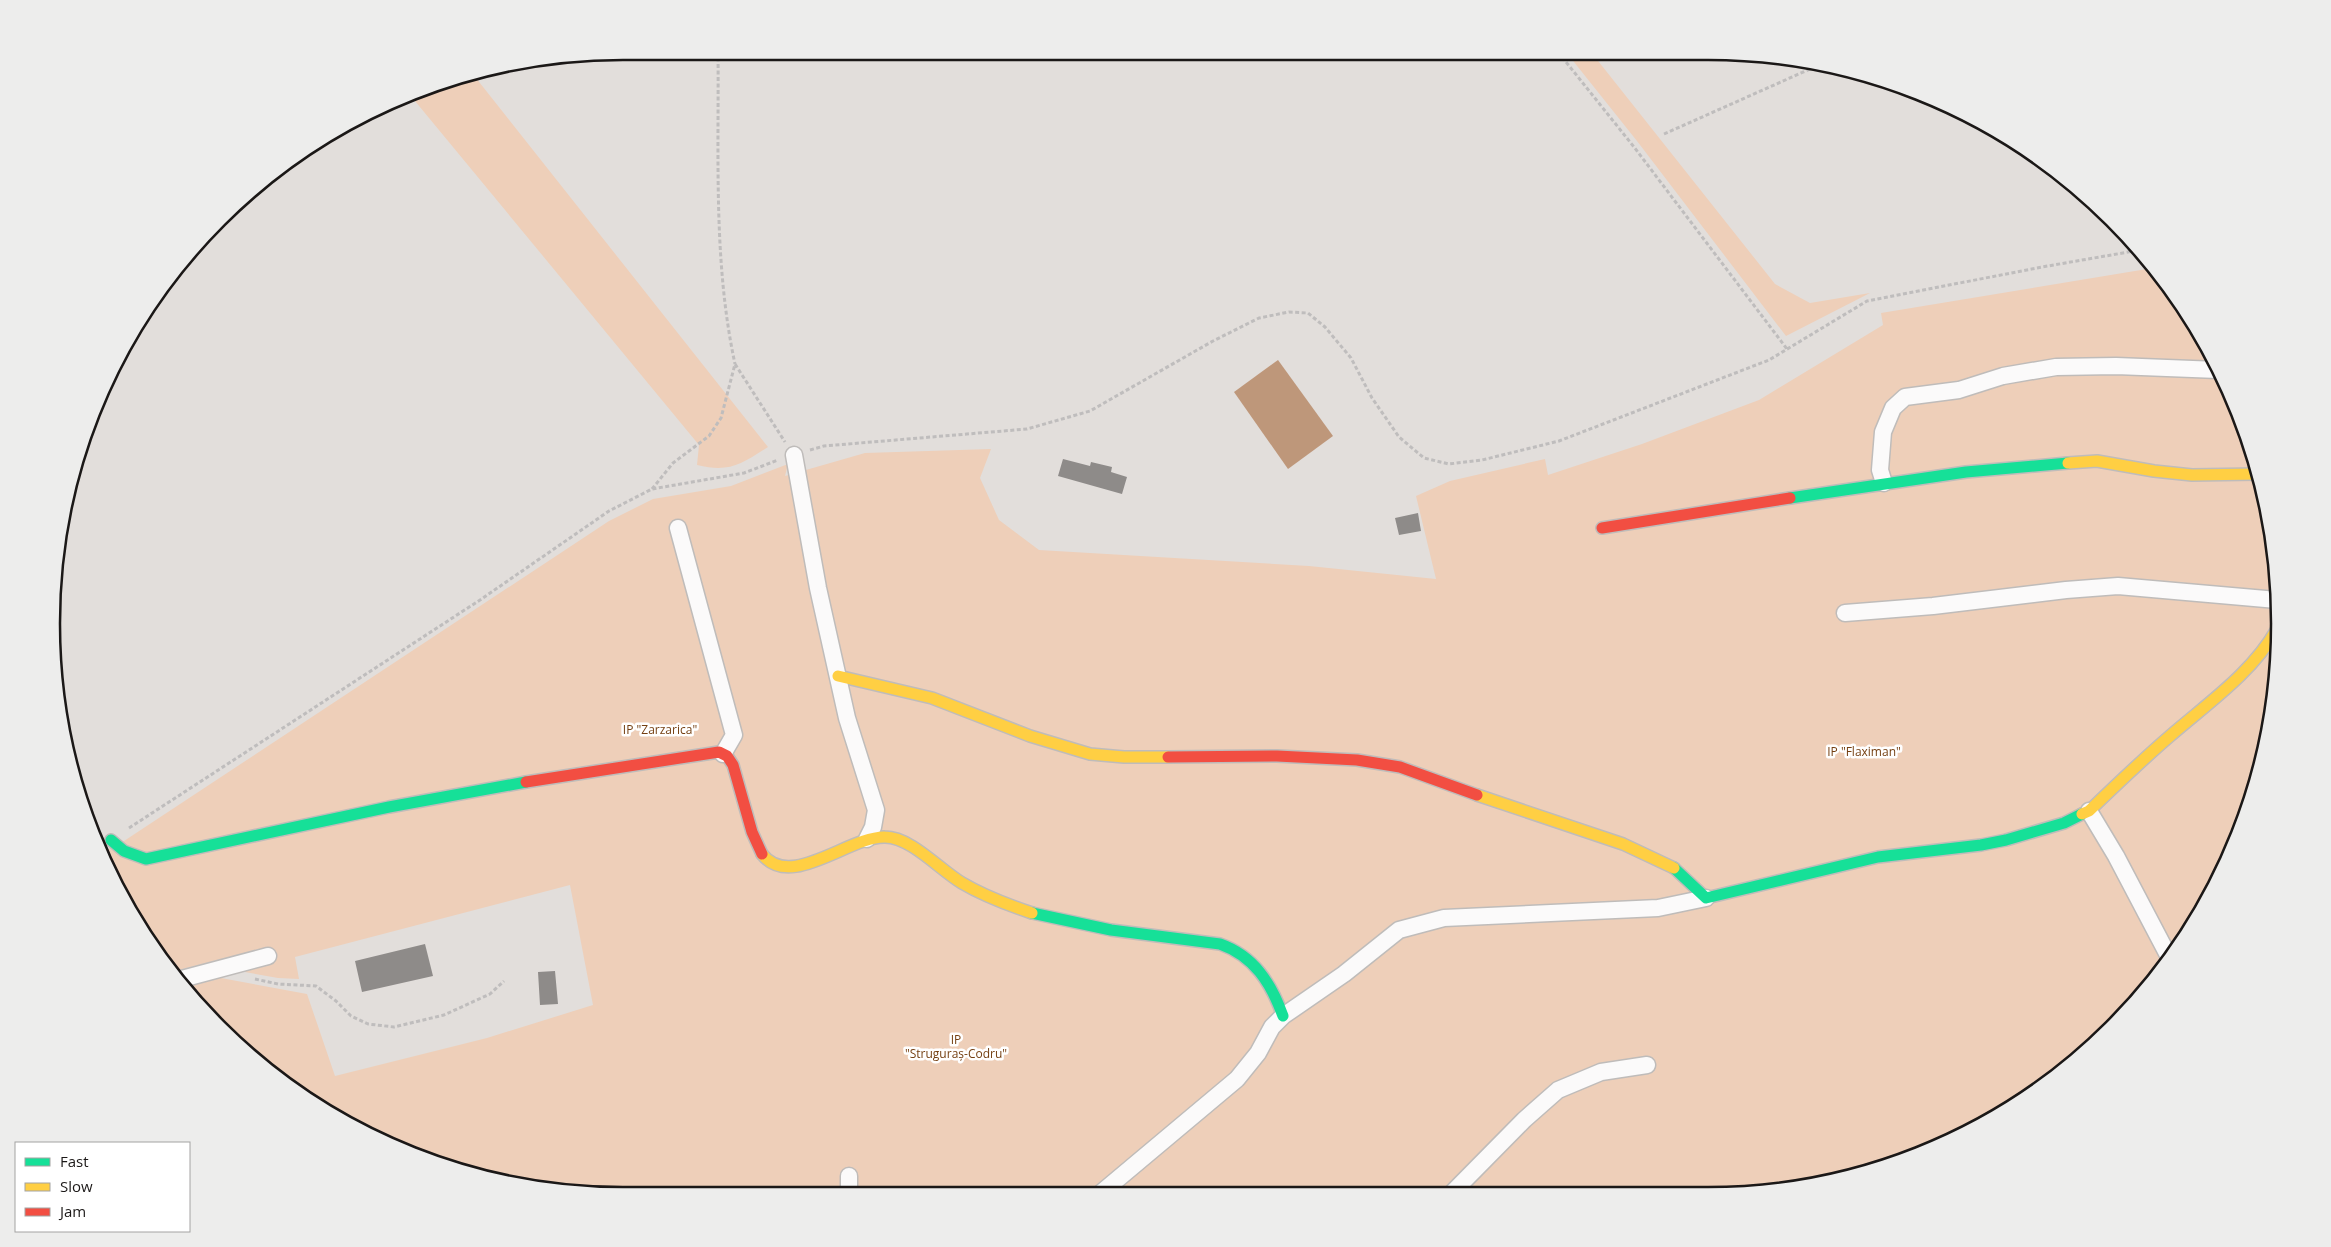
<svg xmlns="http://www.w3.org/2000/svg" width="2331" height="1247" font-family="'Open Sans',sans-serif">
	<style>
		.green { fill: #eecfb9 }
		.water { fill: #be977a }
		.building { fill: #8e8b89 }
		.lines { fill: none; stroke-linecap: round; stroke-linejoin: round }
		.street-casing { stroke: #bfbcba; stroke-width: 19 }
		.fast-casing { stroke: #bfbcba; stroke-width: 14 }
		.slow-casing { stroke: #bfbcba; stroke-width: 14 }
		.jam-casing { stroke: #bfbcba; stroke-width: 14 }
		.path { stroke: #bfbdbd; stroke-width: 3; stroke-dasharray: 4 2.5; stroke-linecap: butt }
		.street { stroke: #fbfafa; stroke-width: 16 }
		.fast { stroke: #16e098; stroke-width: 11 }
		.slow { stroke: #ffcf43; stroke-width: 11 }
		.jam { stroke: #f24e42; stroke-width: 11 }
		.labels { text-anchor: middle; stroke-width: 5; stroke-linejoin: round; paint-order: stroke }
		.park-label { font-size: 12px; fill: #743f11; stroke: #fff }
		.rim { fill: none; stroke: #1b1817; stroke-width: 2.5 }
	</style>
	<rect width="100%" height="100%" fill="#e2dedb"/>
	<path class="green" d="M1566 52H1591L1775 284 1810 303 1870 293 1786 336 1637 141Z
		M472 73 768 447C741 464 730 473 697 465L699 445 410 95 439 82Z
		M2153 268 2203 338 2249 440 2275 549 2279 661 2260 772 2221 877 2138 1001 2056 1078 1926 1152 1782 1191 586 1195 475 1176 370 1137 275 1077 193 1001 183 988 221 978 307 994 335 1076 487 1038 593 1005 570 885 295 957 299 979 278 978 234 970 272 961 268 947 171 972 148 941 100 853 124 841 609 521 653 499 731 486 788 464 785 476 865 453 991 449 980 478 999 520 1039 550 1309 566 1436 579 1416 496 1450 481 1545 459 1548 475 1642 444 1759 400 1883 325 1881 313Z"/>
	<path class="water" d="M1278 360 1333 436 1288 469 1234 392Z"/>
	<path class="building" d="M1063 459 1090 466 1091 462 1112 467 1111 472 1127 477 1122 494 1058 476Z
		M1418 513 1421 531 1399 535 1395 518Z
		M425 944 433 976 362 992 355 961Z
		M555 971 558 1004 540 1005 538 972Z"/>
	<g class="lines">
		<g class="street-casing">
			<path id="street" d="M794 455 818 588 847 718 876 810 873 827 867 839
				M1884 483 1880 470 1883 432 1893 408 1905 397 1959 390 2003 376 2056 367 2116 366 2218 370
				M678 528 734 735 723 754
				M1845 613 1933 606 2066 590 2118 586 2277 600
				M2089 811 2116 856 2168 955
				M178 980 268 956
				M1453 1192 1524 1120 1558 1090 1601 1072 1647 1065
				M1101 1193 1237 1079 1258 1053 1272 1027 1283 1016 1344 974 1399 930 1444 918 1658 908 1706 898
				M849 1194V1176"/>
		</g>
		<g class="fast-casing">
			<path id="fast" d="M1790 498 1966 472 2068 463
				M111 840 124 851 146 859 389 807 526 782
				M1674 868 1706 898 1878 857 1981 845 2006 840 2064 823 2082 814
				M1032 913 1111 930 1220 944C1254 956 1271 983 1283 1016"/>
		</g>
		<g class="slow-casing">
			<path id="slow" d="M2068 463 2097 461 2154 471 2192 475 2257 474
				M838 676 932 698 1030 736 1090 754 1124 757H1168
				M1477 795 1623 844 1674 868
				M2082 814 2089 811C2116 785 2142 760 2170 736 2208 703 2252 673 2277 629
				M762 854C790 891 849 836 885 837 911 837 940 870 962 883 984 896 1008 905 1032 913"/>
		</g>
		<g class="jam-casing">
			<path id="jam" d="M1602 528 1790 498
				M1168 757 1277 756 1357 760 1400 767 1477 795
				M526 782 719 752 727 756 733 765 752 832 762 854"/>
		</g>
		<path class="path" d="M718 51C719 155 713 262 735 364
			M1558 52 1634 147 1787 349
			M1664 134 1819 65
			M810 450 824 446 1027 429 1090 411 1213 341 1259 318 1289 312 1308 313 1325 327 1351 358 1372 398 1399 437 1424 458 1449 464 1482 460 1559 441 1769 360 1867 301 2042 267 2140 250
			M652 489 673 463 709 436 721 418 735 364 785 442
			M129 828 480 600 609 511 652 489 744 473 778 460
			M255 979 278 984 316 986 336 1001 351 1016 368 1024 394 1027 444 1015 490 994 504 981"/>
		<use href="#street" class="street"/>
		<use href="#fast" class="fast"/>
		<use href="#slow" class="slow"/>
		<use href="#jam" class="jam"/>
	</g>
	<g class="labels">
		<g class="park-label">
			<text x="660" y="734">IP "Zarzarica"</text>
			<text x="1864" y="756">IP "Flaximan"</text>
			<text x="956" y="1044">IP<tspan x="956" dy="14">"Struguraș-Codru"</tspan></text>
		</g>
	</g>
	<path d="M0 0H2331V1247H0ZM623 60H1708A563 563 0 0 1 2271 623V624A563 563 0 0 1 1708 1187H623A563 563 0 0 1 60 624V623A563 563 0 0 1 623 60Z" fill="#ededec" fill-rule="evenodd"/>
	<path class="rim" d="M623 60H1708A563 563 0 0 1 2271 623V624A563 563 0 0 1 1708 1187H623A563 563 0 0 1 60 624V623A563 563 0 0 1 623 60Z"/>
	<rect x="15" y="1142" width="175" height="90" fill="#ffffff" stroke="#a4a3a2"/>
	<rect x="25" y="1158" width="25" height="8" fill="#16e098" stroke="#a4a3a2"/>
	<text x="60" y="1167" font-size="15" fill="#1b1817">Fast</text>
	<rect x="25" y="1183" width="25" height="8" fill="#ffcf43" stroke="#a4a3a2"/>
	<text x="60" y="1192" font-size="15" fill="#1b1817">Slow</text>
	<rect x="25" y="1208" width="25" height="8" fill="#f24e42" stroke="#a4a3a2"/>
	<text x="60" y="1217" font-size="15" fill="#1b1817">Jam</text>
</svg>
